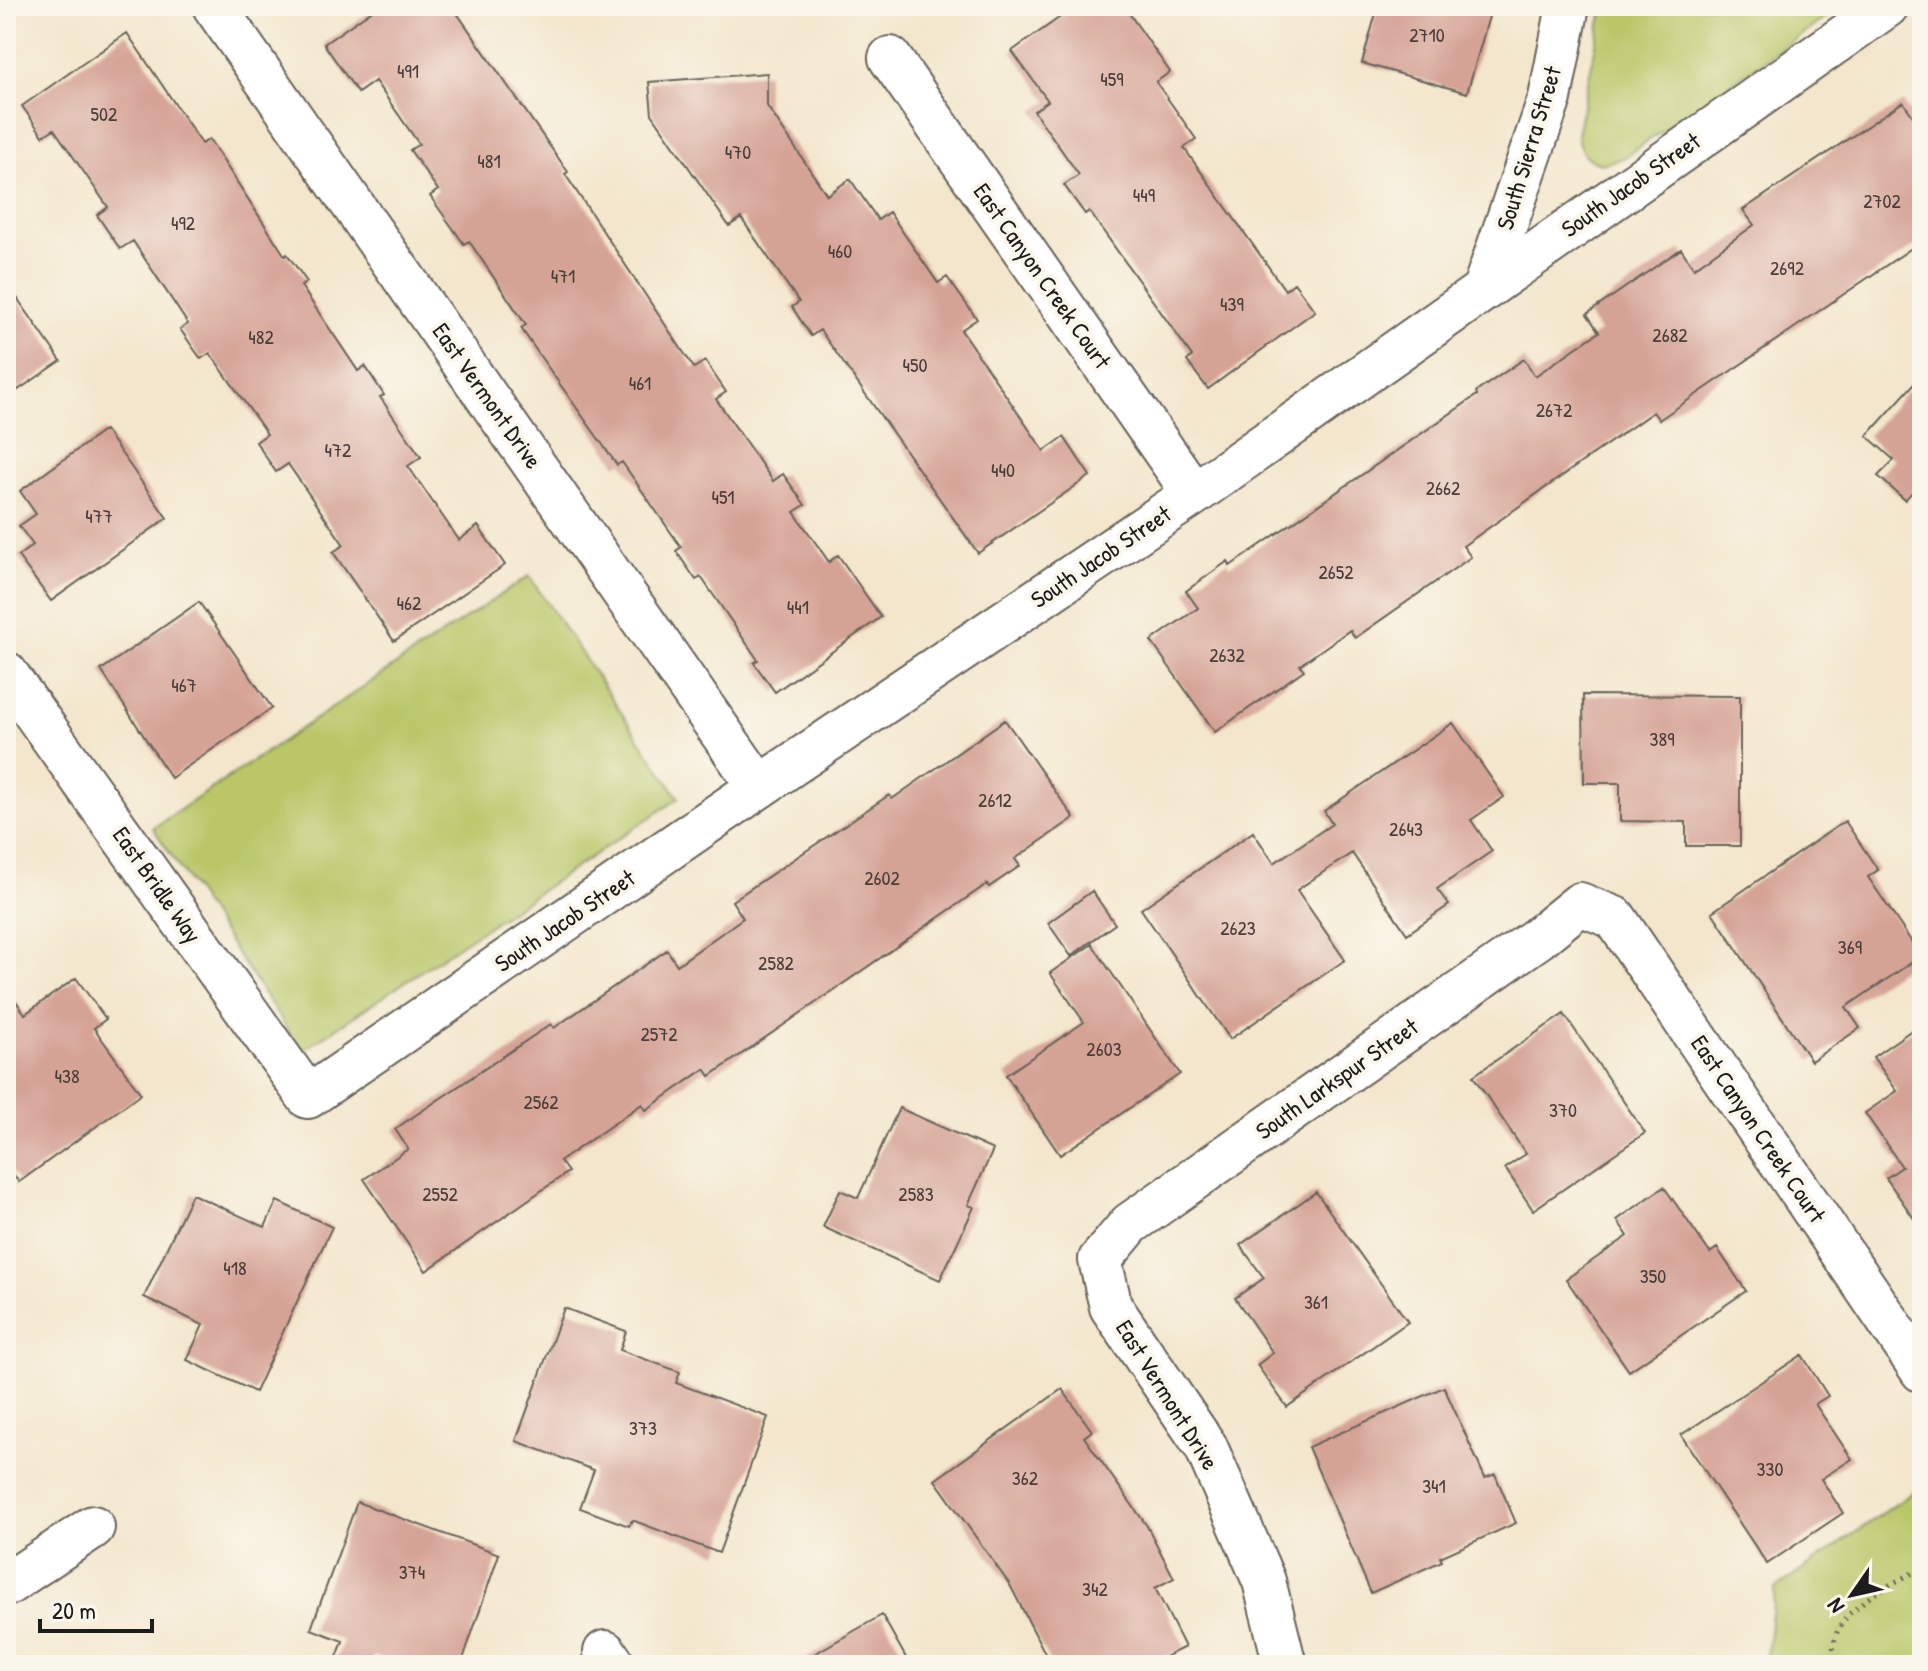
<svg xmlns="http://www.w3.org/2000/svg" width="1928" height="1671" font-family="'Patrick Hand',sans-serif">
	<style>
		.green { fill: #b9c769; stroke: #6a7242; stroke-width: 2 }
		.building { fill: #d5a396 }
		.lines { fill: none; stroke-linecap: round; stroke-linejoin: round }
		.minor-casing { stroke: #67635a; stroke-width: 46 }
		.path { stroke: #67635a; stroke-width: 5; stroke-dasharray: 2 6; stroke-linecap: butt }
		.minor { stroke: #fff; stroke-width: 42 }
		.labels { text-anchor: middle; stroke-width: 8; stroke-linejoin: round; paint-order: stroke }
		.number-label { font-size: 20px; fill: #4a3e3a }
		.street-label { font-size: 24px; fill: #1c1c1c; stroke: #fbf7ec }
	</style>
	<rect width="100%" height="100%" fill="#fbf7ec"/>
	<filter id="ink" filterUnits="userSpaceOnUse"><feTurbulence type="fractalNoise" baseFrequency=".0125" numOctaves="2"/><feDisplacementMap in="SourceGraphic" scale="16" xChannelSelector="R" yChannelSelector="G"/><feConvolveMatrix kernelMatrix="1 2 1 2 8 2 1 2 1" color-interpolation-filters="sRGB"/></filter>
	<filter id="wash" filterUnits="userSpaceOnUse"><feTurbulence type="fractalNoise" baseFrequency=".006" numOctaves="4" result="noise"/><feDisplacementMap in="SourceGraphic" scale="32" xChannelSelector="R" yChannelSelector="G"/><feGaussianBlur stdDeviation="1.8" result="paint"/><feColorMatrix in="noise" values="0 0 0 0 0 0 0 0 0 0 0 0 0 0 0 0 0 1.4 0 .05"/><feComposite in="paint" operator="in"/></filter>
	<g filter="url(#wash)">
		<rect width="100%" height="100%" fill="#f3e6cc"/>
		<path class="green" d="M1604 6H1843L1623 158 1601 164C1586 160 1579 151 1577 135Z
			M529 576 679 798 302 1051 153 828Z
			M1922 1486V1665H1766L1775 1589Z"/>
		<g id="blocks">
			<path class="building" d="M378 6H452L568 172 565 174 694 368 705 361 726 392 716 399 773 481 783 474 805 505 794 512 829 562 838 555 881 617 775 692 754 663 758 660 701 577 696 580 676 551 681 547 622 462 617 465 540 356 521 328 526 325 469 241 464 244 430 196 438 190 410 150 419 144 375 81 358 93 324 44Z
				M1076 6H1124L1170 72 1156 82 1196 139 1184 148 1285 290 1294 283 1315 311 1208 389 1187 361 1192 356 1089 211 1085 214 1064 185 1079 175 1034 111 1048 101 1012 51Z
				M1378 6H1492L1467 93 1362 63Z
				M127 33 202 144 209 139 285 256 287 254 307 282 301 286 358 371 365 366 384 395 380 397 421 457 408 466 459 540 478 526 505 565 394 641 333 552 344 545 288 464 276 472 256 442 267 434 210 353 201 359 180 329 188 324 133 241 120 249 97 215 108 207 54 129 43 136 22 106Z
				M767 73V106L827 195 850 179 878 220 889 212 938 283 947 277 977 319 961 330 1044 451 1064 437 1090 476 978 553 820 330 811 336 792 307 799 302 741 218 729 226 652 114 649 82Z
				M1903 102 1922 129V241L1659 420 1653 412 1463 546 1471 557 1355 638 1350 630 1300 665 1304 670 1215 732 1151 641 1198 608 1186 591 1228 561 1230 566 1477 395 1476 392 1524 359 1535 376 1599 332 1587 314 1681 249 1694 268 1754 225 1743 210Z
				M6 282 61 361 6 398Z
				M1922 375V485L1920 483 1905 500 1878 476 1894 460 1867 436Z
				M105 430 167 518 51 601 18 556 33 545 19 526 36 514 20 491Z
				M199 602 272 708 171 778 101 670Z
				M1583 695 1740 696V846H1686V822L1620 821V783H1584Z
				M1005 720 1074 818 1015 859 1020 866 989 887 987 884 710 1076 705 1069 646 1110 642 1104 560 1161 568 1172 426 1271 364 1179 408 1149 395 1129 551 1024 554 1028 667 950 677 965 743 918 732 901 889 795 892 799Z
				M1453 723 1504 797 1471 820 1492 851 1437 889 1449 905 1407 934 1352 853 1297 890 1345 960 1230 1039 1141 909 1253 832 1274 863 1332 824 1324 811Z
				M1845 821 1878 870 1868 877 1921 956 1846 1007 1860 1028 1811 1061 1712 912Z
				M1092 891 1115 924 1071 956 1048 923Z
				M1092 944 1180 1074 1060 1155 1006 1075 1084 1022 1050 973Z
				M76 978 106 1019 94 1028 141 1094 19 1182 6 1164V987L25 1014Z
				M1564 1014 1645 1133 1533 1210 1505 1168 1526 1154 1473 1076Z
				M1922 1023V1230L1886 1178 1902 1167 1865 1113 1897 1091 1873 1057Z
				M899 1108 993 1150 968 1205 974 1207 940 1280 823 1227 840 1190 858 1198Z
				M1664 1187 1710 1253 1717 1248 1746 1291 1629 1371 1566 1279 1628 1236 1617 1220Z
				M1316 1192 1408 1322 1287 1407 1257 1365 1273 1353 1235 1298 1264 1278 1240 1245Z
				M192 1194 265 1227 277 1201 332 1227 255 1392 187 1360 203 1325 144 1297Z
				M564 1308 626 1331 620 1350 680 1372 676 1383 768 1417 719 1553 632 1520 629 1526 580 1508 594 1470 516 1441Z
				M1802 1355 1828 1396 1815 1404 1852 1459 1821 1479 1843 1513 1767 1564 1681 1435Z
				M1444 1387 1485 1478 1495 1474 1516 1523 1440 1557 1442 1561 1371 1593 1308 1447Z
				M1062 1389 1092 1431 1084 1437 1147 1526 1174 1578 1155 1588 1185 1647 1149 1665H1051L1010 1585 935 1480Z
				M357 1502 499 1554 461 1665H399L374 1656 371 1665H334L343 1641 311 1629Z
				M882 1615 910 1665H795Z"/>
		</g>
	</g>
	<g filter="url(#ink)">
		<use href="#blocks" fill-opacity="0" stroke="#67635a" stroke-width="2"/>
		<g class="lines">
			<g class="minor-casing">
				<path id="minor" d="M214 6 759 787
					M890 58 1194 494
					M1484 288 1550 98 1568 6
					M6 673 308 1097 759 787 1194 494 1887 6
					M6 1585 93 1527
					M605 1652 614 1665
					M1285 1665 1264 1581 1206 1447 1111 1307 1100 1260 1130 1224 1538 938 1580 904 1615 918 1922 1371"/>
			</g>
			<path class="path" d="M1832 1665C1832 1654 1834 1637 1839 1628 1856 1599 1894 1583 1922 1568"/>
			<use href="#minor" class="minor"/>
		</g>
	</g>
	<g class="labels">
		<g class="number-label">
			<text x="1427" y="42">2710</text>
			<text x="408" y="78">491</text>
			<text x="1112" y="86">459</text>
			<text x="104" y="121">502</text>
			<text x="738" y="159">470</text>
			<text x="489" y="168">481</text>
			<text x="1144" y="202">449</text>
			<text x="1882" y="208">2702</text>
			<text x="183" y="230">492</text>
			<text x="840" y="258">460</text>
			<text x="1787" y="275">2692</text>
			<text x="563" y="283">471</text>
			<text x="1232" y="311">439</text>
			<text x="1670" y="342">2682</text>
			<text x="261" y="344">482</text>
			<text x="915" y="372">450</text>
			<text x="640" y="390">461</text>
			<text x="1554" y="417">2672</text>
			<text x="338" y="457">472</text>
			<text x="1003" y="477">440</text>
			<text x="1443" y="495">2662</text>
			<text x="723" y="504">451</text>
			<text x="99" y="523">477</text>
			<text x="1336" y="579">2652</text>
			<text x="409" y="610">462</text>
			<text x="798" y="614">441</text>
			<text x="1227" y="662">2632</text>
			<text x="184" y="692">467</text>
			<text x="1662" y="746">389</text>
			<text x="995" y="807">2612</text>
			<text x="1406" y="836">2643</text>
			<text x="882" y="885">2602</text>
			<text x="1238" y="935">2623</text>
			<text x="1850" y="954">369</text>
			<text x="776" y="970">2582</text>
			<text x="659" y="1041">2572</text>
			<text x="1104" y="1056">2603</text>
			<text x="67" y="1083">438</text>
			<text x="541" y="1109">2562</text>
			<text x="1563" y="1117">370</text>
			<text x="440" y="1201">2552</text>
			<text x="916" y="1201">2583</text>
			<text x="235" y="1275">418</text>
			<text x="1653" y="1283">350</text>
			<text x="1316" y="1309">361</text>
			<text x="643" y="1435">373</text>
			<text x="1770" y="1476">330</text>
			<text x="1025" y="1485">362</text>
			<text x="1434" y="1493">341</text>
			<text x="412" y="1579">374</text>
			<text x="1095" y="1596">342</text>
		</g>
		<g class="street-label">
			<text transform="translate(1529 148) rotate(-73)" y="8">South Sierra Street</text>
			<text transform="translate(1631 185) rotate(-35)" y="8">South Jacob Street</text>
			<text transform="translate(1042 276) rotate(55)" y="8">East Canyon Creek Court</text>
			<text transform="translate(487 396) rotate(55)" y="8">East Vermont Drive</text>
			<text transform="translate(1101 557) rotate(-34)" y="8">South Jacob Street</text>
			<text transform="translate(157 885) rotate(55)" y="8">East Bridle Way</text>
			<text transform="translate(565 921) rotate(-34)" y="8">South Jacob Street</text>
			<text transform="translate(1337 1079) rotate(-35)" y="8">South Larkspur Street</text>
			<text transform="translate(1758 1129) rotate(56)" y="8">East Canyon Creek Court</text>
			<text transform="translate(1167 1395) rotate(58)" y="8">East Vermont Drive</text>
		</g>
	</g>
	<rect width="1928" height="1671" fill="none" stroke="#fbf7ec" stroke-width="32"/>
	<g transform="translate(1852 1595) rotate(236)" stroke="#fbf7ec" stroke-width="6" paint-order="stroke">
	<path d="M0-6L14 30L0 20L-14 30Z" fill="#1c1c1c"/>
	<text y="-12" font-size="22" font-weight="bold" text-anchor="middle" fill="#1c1c1c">N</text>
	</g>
	<path d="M40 1619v12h112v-12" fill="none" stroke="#1c1c1c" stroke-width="4"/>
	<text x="52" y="1619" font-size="24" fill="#1c1c1c" stroke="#fbf7ec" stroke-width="6" paint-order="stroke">20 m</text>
</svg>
